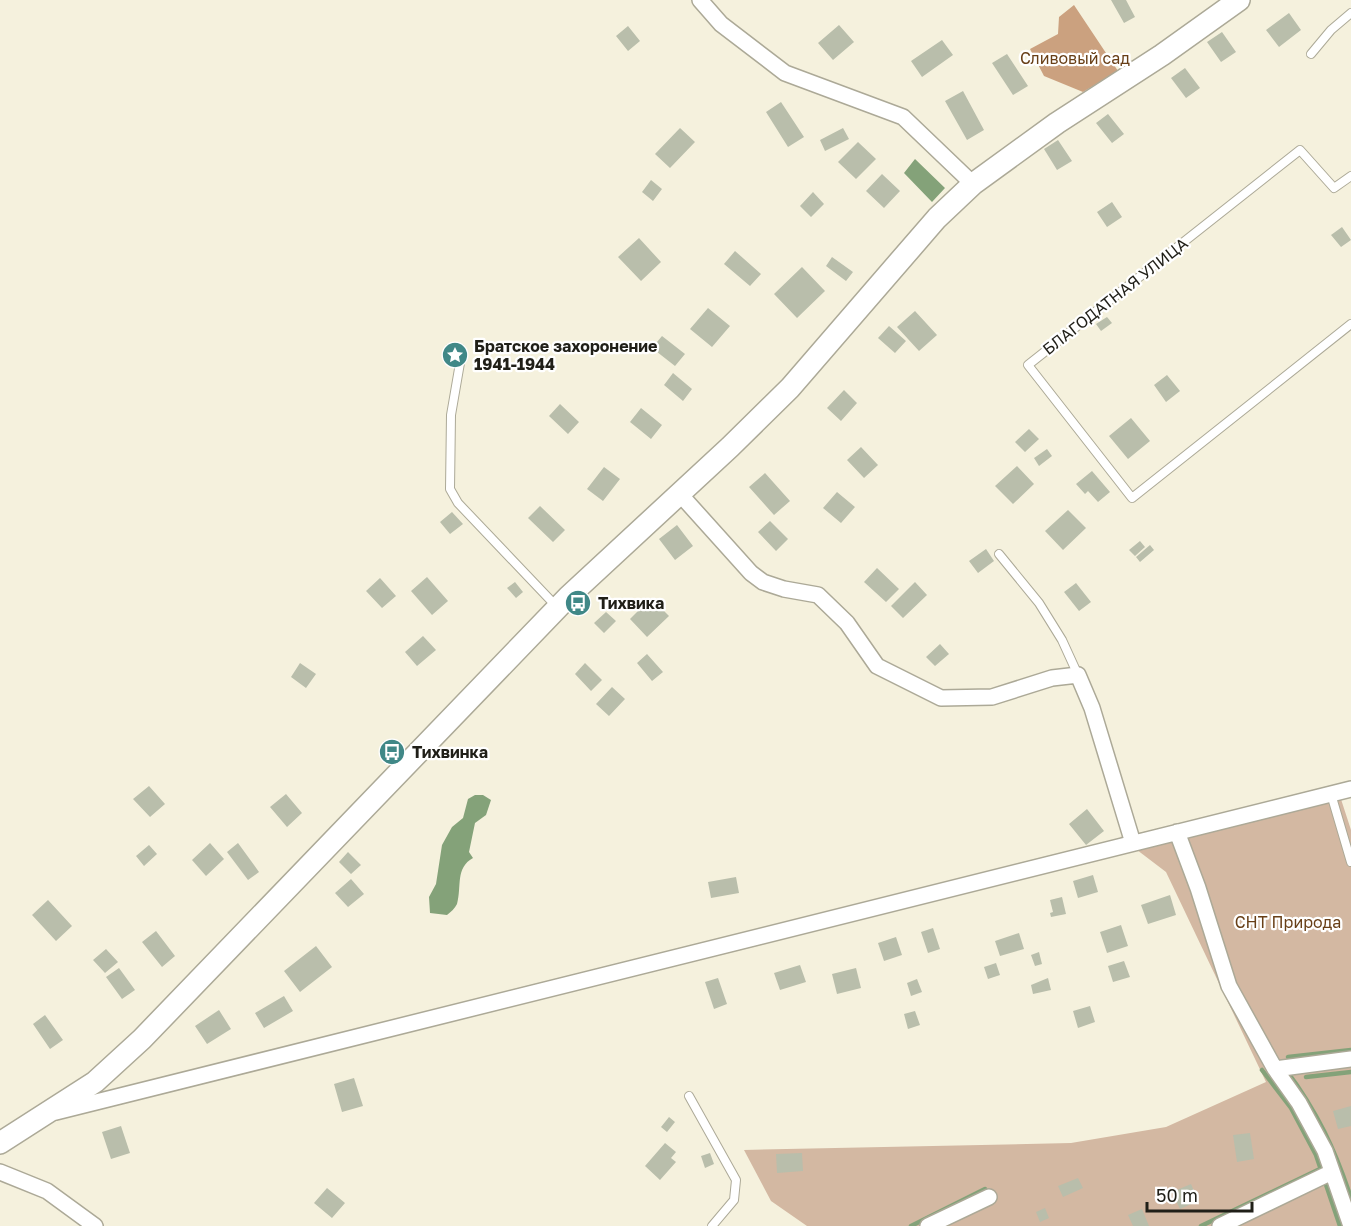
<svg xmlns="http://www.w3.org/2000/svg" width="1351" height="1226" font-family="'Golos Text',sans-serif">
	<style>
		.green { fill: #d3b8a2 }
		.forest { fill: #cba17f }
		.water { fill: #84a279 }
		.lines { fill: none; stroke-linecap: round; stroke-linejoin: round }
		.stream { stroke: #84a279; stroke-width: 4.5 }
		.building { fill: #b9beab }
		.lane-casing { stroke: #aca997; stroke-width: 10 }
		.street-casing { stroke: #aca997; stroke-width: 18 }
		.secondary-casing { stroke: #aca997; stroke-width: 24 }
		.lane { stroke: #fff; stroke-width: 8 }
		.street { stroke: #fff; stroke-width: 15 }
		.secondary { stroke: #fff; stroke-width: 21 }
		.labels { text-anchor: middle; stroke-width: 4.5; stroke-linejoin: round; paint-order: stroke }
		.park-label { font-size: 16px; fill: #683f17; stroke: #fff }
		.street-label { font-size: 16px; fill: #201f18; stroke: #fff }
		.poi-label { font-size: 16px; font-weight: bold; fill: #201f18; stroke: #fff; text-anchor: start }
	</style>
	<rect width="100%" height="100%" fill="#f5f1dd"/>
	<path class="green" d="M1338 790 1351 830V1226H807L771 1201 744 1150 1071 1143 1166 1127 1266 1082 1166 872 1120 837Z"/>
	<path class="forest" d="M1074 5 1118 71 1083 92 1044 76 1030 49 1058 34 1059 17Z"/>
	<path class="water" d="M915 159 945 188 932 202 904 173Z
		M475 795H483L491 800 486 815 475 823 469 852 473 858C455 868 462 886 457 904 455 908 451 912 447 915L430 913 429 897 436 884 442 845 452 827 463 818 468 799Z"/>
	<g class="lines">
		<path class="stream" d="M1288 1057 1351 1050
			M1262 1070 1291 1108 1316 1155 1340 1226
			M1286 1070C1317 1111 1335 1150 1351 1198
			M1306 1077 1351 1072
			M911 1226 985 1189
			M1201 1226 1322 1168"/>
	</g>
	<path class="building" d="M1111 0H1126L1135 17 1124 23Z
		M1289 13 1301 30 1279 47 1266 30Z
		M839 25 854 42 833 60 818 43Z
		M628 26 640 41 628 51 616 36Z
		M1222 32 1236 52 1221 62 1207 42Z
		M942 40 953 55 922 77 911 61Z
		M1007 54 1028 86 1013 95 992 63Z
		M1185 68 1200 88 1186 98 1171 78Z
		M963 91 984 130 967 140 945 101Z
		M781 102 804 137 788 147 766 112Z
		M1108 114 1124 134 1112 143 1096 123Z
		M680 128 695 142 670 168 655 154Z
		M843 128 849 139 825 151 820 140Z
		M1058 140 1072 161 1057 170 1044 149Z
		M858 142 876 159 856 179 838 162Z
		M882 174 900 191 884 208 866 191Z
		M651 180 662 189 653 201 642 192Z
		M813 192 824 204 811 217 800 206Z
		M1112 202 1122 217 1107 227 1097 212Z
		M1342 227 1351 240 1341 247 1331 235Z
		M639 238 661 262 641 281 618 257Z
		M735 251 761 274 750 286 724 264Z
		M832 257 853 272 846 281 826 266Z
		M802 267 825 291 797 318 774 294Z
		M708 308 730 326 712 347 690 329Z
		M915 311 937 335 919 351 897 327Z
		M1107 317 1112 323 1101 331 1096 324Z
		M889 326 906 341 895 353 878 338Z
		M662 336 685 354 675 366 652 348Z
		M673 373 692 389 683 401 664 385Z
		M1167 375 1180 391 1166 402 1154 385Z
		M844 390 857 403 841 421 827 408Z
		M560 404 579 422 568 434 549 416Z
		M641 408 662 425 651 439 630 422Z
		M1131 418 1150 441 1128 459 1109 436Z
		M1029 429 1039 439 1025 452 1015 442Z
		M861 447 878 465 864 478 847 460Z
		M1047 449 1052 456 1039 466 1034 458Z
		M1017 466 1034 484 1013 504 995 486Z
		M604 467 620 479 603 501 587 489Z
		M1092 471 1110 492 1098 502 1088 491 1085 494 1076 484Z
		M765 473 790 501 774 515 749 487Z
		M837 492 855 507 841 523 823 508Z
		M540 506 565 530 553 542 528 518Z
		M1068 510 1086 528 1063 550 1045 531Z
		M452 512 463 524 450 534 440 522Z
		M770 521 788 539 776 551 758 532Z
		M677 525 693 546 675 560 659 539Z
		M1140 541 1145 547 1135 556 1129 550Z
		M1150 545 1154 550 1140 562 1136 557Z
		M986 549 994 561 978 573 969 561Z
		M877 568 899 589 886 602 864 582Z
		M427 577 448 601 432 615 411 591Z
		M380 578 396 596 382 608 366 591Z
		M515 582 523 592 516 598 507 588Z
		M915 582 927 595 903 618 891 606Z
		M1076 583 1091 602 1079 611 1064 592Z
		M651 598 669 616 647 637 630 619Z
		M606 612 616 621 604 633 594 623Z
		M423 636 436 650 417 666 405 652Z
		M940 644 949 654 935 666 926 657Z
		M647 654 663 672 652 681 637 663Z
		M300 663 316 674 306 688 291 677Z
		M585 663 602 680 591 691 575 674Z
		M612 687 625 699 609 716 596 704Z
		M149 786 165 804 150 817 133 799Z
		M286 794 302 813 287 827 270 807Z
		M1087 809 1104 831 1086 845 1069 824Z
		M210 843 224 859 206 876 192 860Z
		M238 843 259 872 248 880 227 852Z
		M149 845 157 854 144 866 136 856Z
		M348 852 361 865 351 874 339 862Z
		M1093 875 1098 892 1078 898 1073 881Z
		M736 877 739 893 711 898 708 882Z
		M351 879 364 894 348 907 335 893Z
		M1170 895 1176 915 1148 924 1141 905Z
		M1062 897 1066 914 1051 917 1050 913 1053 912 1050 900Z
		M48 900 72 926 56 941 32 915Z
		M1121 925 1128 946 1107 953 1100 932Z
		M933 928 940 949 928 953 921 932Z
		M156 931 175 956 162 967 142 942Z
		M1019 933 1024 949 1000 956 995 941Z
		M896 937 902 955 884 961 878 943Z
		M316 946 332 967 300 992 284 971Z
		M106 949 118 962 105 973 93 960Z
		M1039 952 1042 964 1035 966 1031 955Z
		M1124 961 1130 977 1113 982 1108 966Z
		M996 963 1000 975 988 979 984 967Z
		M800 965 806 982 780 990 774 973Z
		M119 968 135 990 122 999 106 977Z
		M856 968 861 988 837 994 832 974Z
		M718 978 727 1004 714 1009 705 982Z
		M1048 978 1051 990 1033 994 1031 985Z
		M917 979 922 992 911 996 907 983Z
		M284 996 293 1011 264 1028 255 1013Z
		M1090 1006 1095 1022 1078 1028 1073 1011Z
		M219 1010 231 1029 207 1044 195 1026Z
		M915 1011 920 1025 908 1029 904 1014Z
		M45 1015 63 1040 50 1049 33 1024Z
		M354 1078 363 1106 342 1112 334 1084Z
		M1351 1106V1126L1338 1129 1333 1111Z
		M669 1117 675 1122 667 1132 661 1127Z
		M121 1126 130 1153 111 1159 102 1132Z
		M1250 1133 1254 1159 1237 1162 1233 1135Z
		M665 1143 676 1152 671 1158 676 1162 660 1180 645 1166Z
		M710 1153 714 1164 705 1168 701 1156Z
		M802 1153 803 1171 777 1173 776 1154Z
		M1078 1178 1083 1188 1063 1197 1058 1186Z
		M1191 1184 1198 1201 1180 1209 1172 1192Z
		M327 1188 345 1203 332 1218 314 1203Z
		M1045 1208 1049 1218 1040 1222 1036 1212Z
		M1142 1209 1149 1226H1133L1128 1215Z"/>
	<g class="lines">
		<g class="lane-casing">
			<path id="lane" d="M1311 54 1331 30 1351 13
				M1351 176 1334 188 1300 150 1028 365 1132 498 1351 324
				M460 363 451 415 450 489 458 503 557 607
				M999 554 1039 603 1062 640 1078 675
				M1331 794 1351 862
				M689 1096 736 1180 734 1200 712 1226"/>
		</g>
		<g class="street-casing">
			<path id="street" d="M700 0 721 24 785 73 903 117 973 184
				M679 493 751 573 763 582 784 589 818 595 847 623 877 666 941 698 992 697 1052 678 1078 675 1092 708 1133 843
				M1177 832 1198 888 1229 986 1275 1069 1299 1103 1325 1151 1351 1226
				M1275 1069 1351 1059
				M56 1112 1351 789
				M0 1172 47 1191 95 1226
				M928 1226 989 1197
				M1220 1226 1332 1172"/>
		</g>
		<g class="secondary-casing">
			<path id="secondary" d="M0 1143 95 1082 142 1039 568 597 730 447 790 388 937 218 973 184 1057 123 1162 55 1239 0"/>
		</g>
		<use href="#lane" class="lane"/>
		<use href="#street" class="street"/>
		<use href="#secondary" class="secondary"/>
	</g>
	<defs>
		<g id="sight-disc" transform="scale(1.35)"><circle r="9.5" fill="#408887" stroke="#fff"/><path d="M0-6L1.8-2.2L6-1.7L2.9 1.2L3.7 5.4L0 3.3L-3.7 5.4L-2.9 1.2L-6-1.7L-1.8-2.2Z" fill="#fff"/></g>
		<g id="bus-disc" transform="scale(1.35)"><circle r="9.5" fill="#408887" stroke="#fff"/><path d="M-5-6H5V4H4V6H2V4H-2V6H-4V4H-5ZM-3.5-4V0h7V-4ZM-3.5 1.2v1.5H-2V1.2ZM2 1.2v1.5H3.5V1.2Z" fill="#fff"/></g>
	</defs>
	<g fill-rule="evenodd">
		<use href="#sight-disc" x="455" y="355"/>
		<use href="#bus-disc" x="578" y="603"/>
		<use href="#bus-disc" x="392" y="752"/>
	</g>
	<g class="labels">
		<g class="park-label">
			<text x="1075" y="64">Сливовый сад</text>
			<text x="1288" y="928">СНТ Природа</text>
		</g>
		<g class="street-label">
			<text transform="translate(1115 296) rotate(-38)" y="6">БЛАГОДАТНАЯ УЛИЦА</text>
		</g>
		<g class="poi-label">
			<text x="474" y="352">Братское захоронение<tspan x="474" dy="18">1941-1944</tspan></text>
			<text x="598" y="609">Тихвика</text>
			<text x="412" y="758">Тихвинка</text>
		</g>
	</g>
	<path d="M1147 1202v9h105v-9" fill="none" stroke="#201f18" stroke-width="3"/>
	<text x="1156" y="1202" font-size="18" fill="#201f18" stroke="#ffffff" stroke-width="4.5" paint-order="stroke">50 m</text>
</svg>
